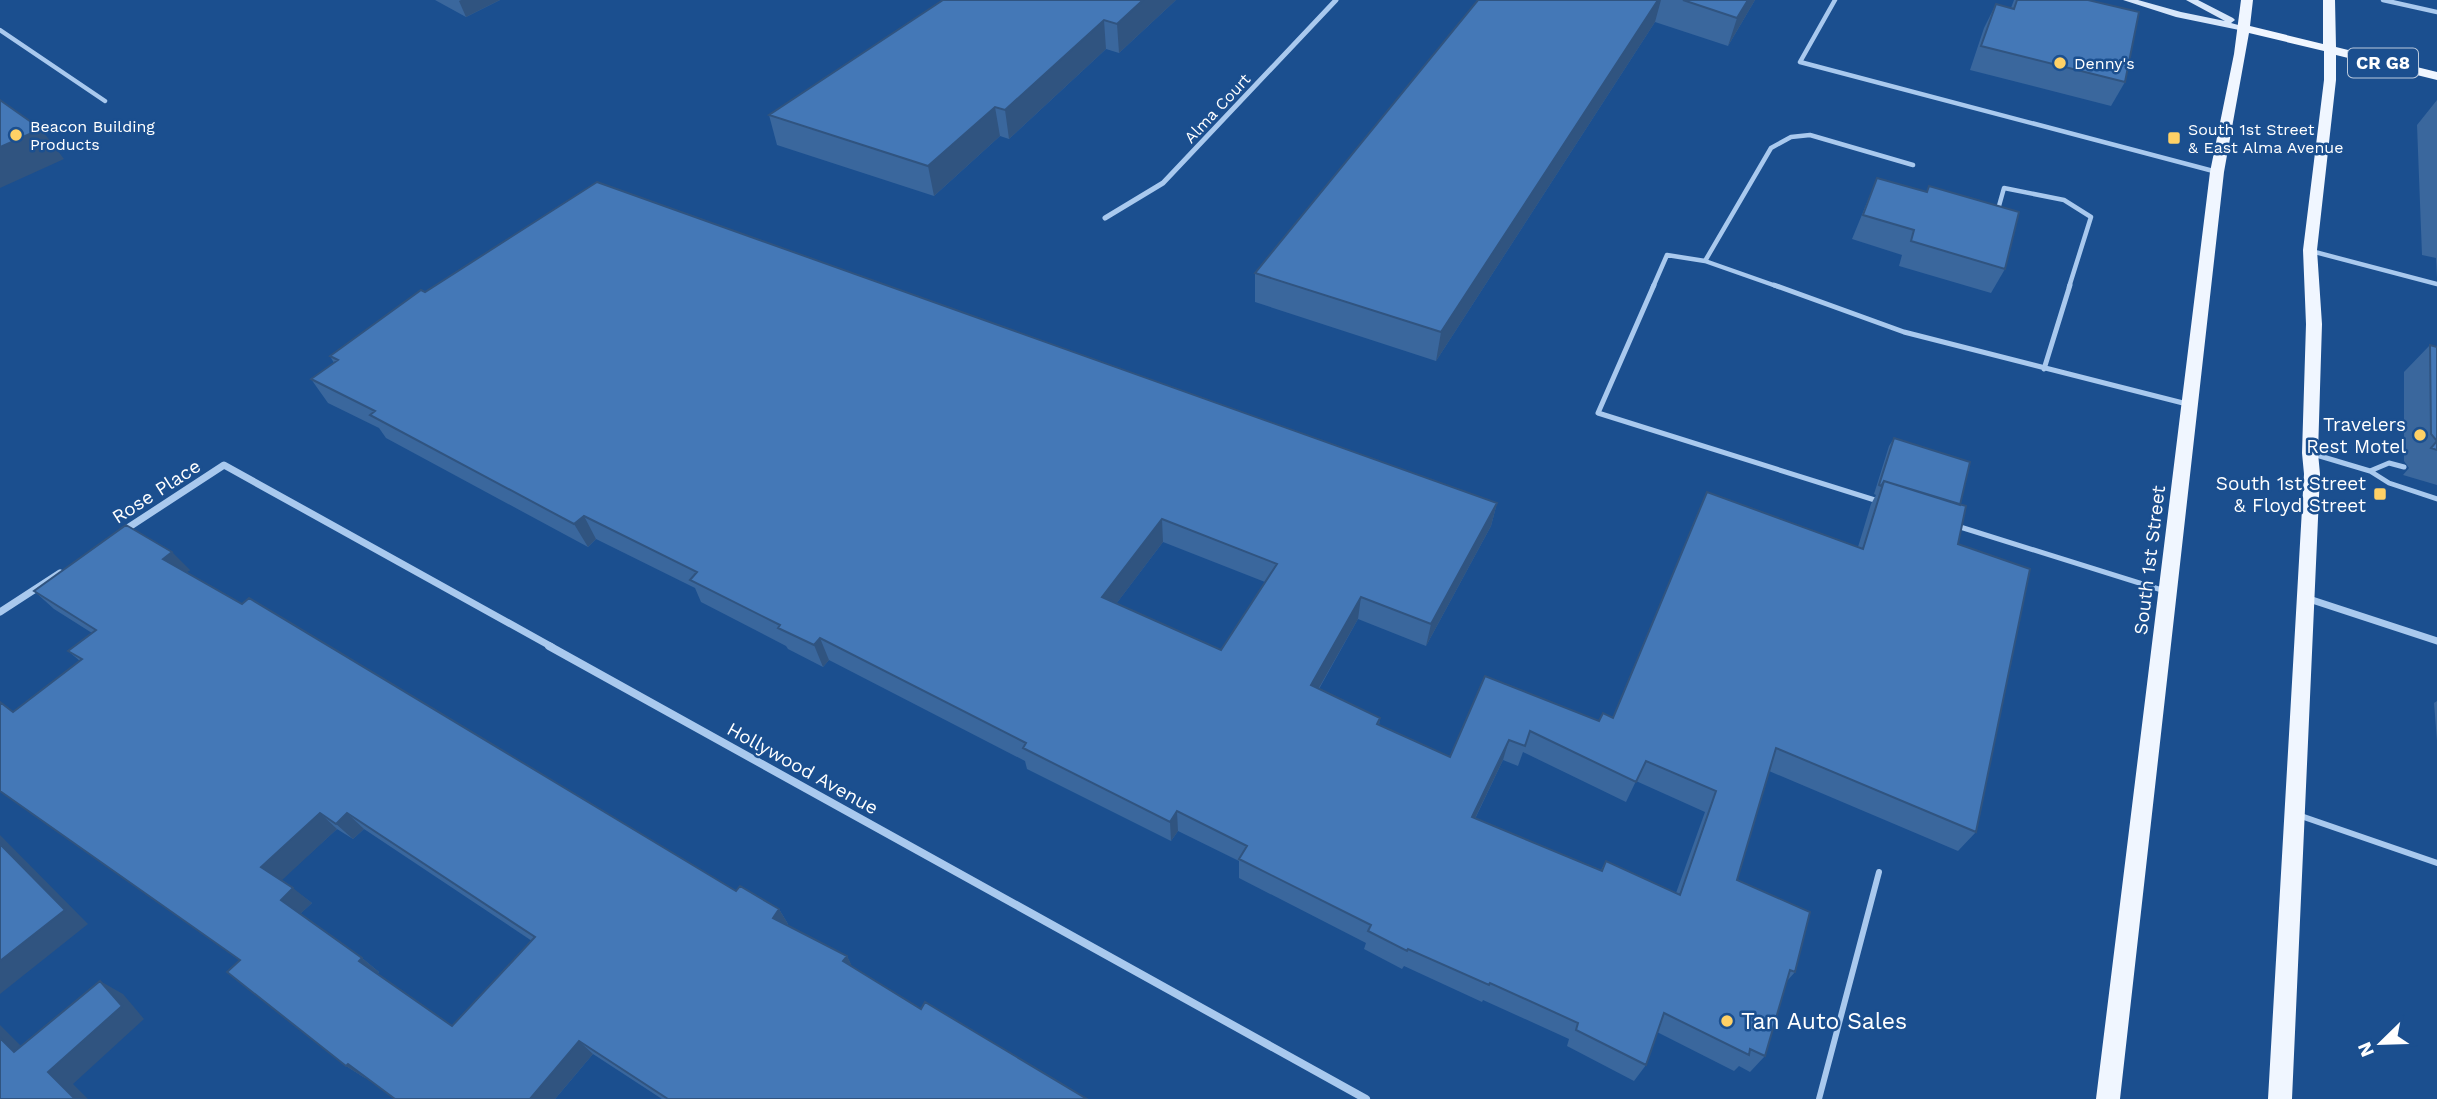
<svg xmlns="http://www.w3.org/2000/svg" width="2437" height="1099" font-family="'Work Sans',sans-serif">
	<style>
		.lines { fill: none; stroke-linecap: round; stroke-linejoin: round }
		.lane-far2 { stroke: #a9c9ee; stroke-width: 4.5 }
		.lane-far1 { stroke: #a9c9ee; stroke-width: 5 }
		.lane { stroke: #a9c9ee; stroke-width: 6 }
		.street-far2 { stroke: #a9c9ee; stroke-width: 5 }
		.street-far1 { stroke: #a9c9ee; stroke-width: 7 }
		.street { stroke: #a9c9ee; stroke-width: 8 }
		.secondary { fill: #d6e6fa; fill-rule: evenodd }
		.primary { fill: #f0f6ff; fill-rule: evenodd }
		.wall { fill: #3a679d; fill-rule: evenodd }
		.shaded-wall { fill: #305480 }
		.building { fill: #4478b7; stroke: #305480; stroke-width: 2; fill-rule: evenodd }
		.poi-dot { fill: #ffd166; stroke: #1b4f8f; stroke-width: 2.5 }
		.labels { text-anchor: middle; stroke-width: 5; stroke-linejoin: round; paint-order: stroke }
		.far-poi-label { font-size: 16px; fill: #fff; stroke: #1b4f8f; text-anchor: start }
		.far-street-label { font-size: 16px; fill: #fff; stroke: #1b4f8f }
		.shield { fill: #1b4f8f; stroke: #bbcadd; stroke-width: 2 }
		.shield-label { font-size: 18px; font-weight: bold; fill: #fff }
		.poi-label { font-size: 19px; fill: #fff; stroke: #1b4f8f; text-anchor: end }
		.street-label { font-size: 19px; fill: #fff; stroke: #1b4f8f }
		.near-poi-label { font-size: 23px; fill: #fff; stroke: #1b4f8f; text-anchor: start }
	</style>
	<rect width="100%" height="100%" fill="#1b4f8f"/>
	<g class="lines">
		<path class="lane-far2" d="M1835 0 1800 62 2217 172
			M2383 0 2437 12
			M0 30 105 101
			M1997 213 2004 188 2064 200 2091 217 2069 287
			M2311 251 2437 284
			M1705 261 1771 148 1791 137 1810 135 1913 165
			M1653 287 1667 255 1705 261 1779 287"/>
		<path class="lane-far1" d="M1654 285 1598 413 1878 501
			M1774 285 1904 332 2187 404
			M2044 369 2070 285
			M2313 454 2370 471 2389 483 2437 499
			M2370 471 2389 463 2404 467
			M1957 526 2165 591"/>
		<path class="lane" d="M2298 815 2437 863
			M1819 1099 1879 872"/>
		<path class="street-far2" d="M1105 218 1163 183 1336 0"/>
		<path class="street-far1" d="M123 531 224 465 552 647
			M2306 598 2437 641
			M0 612 60 573"/>
		<path class="street" d="M549 646 1366 1099"/>
		<path class="secondary" d="M2123 0H2138L2181 12 2225 21 2186 0H2198L2233 18 2235 20 2231 23 2249 28 2244 31 2176 17Z"/>
		<path class="primary" d="M2241 0H2253L2250 26 2323 44V0H2335L2336 47 2437 72V80L2336 55V80L2317 250 2322 324 2318 453 2320 474 2292 1099H2268L2304 474 2302 453 2306 324 2303 250 2324 80V51L2249 33 2224 172 2120 1099H2096L2210 172 2234 54Z"/>
	</g>
	<path class="wall" d="M435 0H500L466 17Z
		M1176 0 1119 53 1106 49 1009 139 1000 136 934 196 777 145 769 115Z
		M1478 0H1755L1728 46 1655 22 1436 361 1255 302V273Z
		M2014 0H2088L2125 82 2111 106 1970 70 1984 28 1996 4 2011 8Z
		M2437 100V278L2436 258 2422 255 2417 125Z
		M1877 178 1927 192 1929 186 2005 269 1991 293 1899 266 1902 255 1852 239Z
		M425 292 1497 503 1491 526 1426 646 1358 619 1319 689 1380 718 1379 725 1450 757 1485 676 1599 721 1613 718 1858 547 1871 504 1876 495 1874 494 1889 446 1894 438 1960 505 1958 544 1976 832 1958 851 1769 771 1737 880 1795 972 1787 981 1765 1056 1750 1072 1739 1066 1734 1071 1657 1032 1646 1065 1634 1081 1567 1046 1569 1039 1483 1000 1482 1002 1404 966 1402 969 1364 949 1366 943 1239 878V861L1178 831 1171 841 1027 769 1025 761 829 660 823 667 788 649 786 646 701 602 695 588 596 539 588 547 386 438 379 428 328 403 311 379 334 363 330 356ZM1163 542 1265 582 1221 650 1116 604ZM1523 752 1626 802 1636 781 1705 812 1676 893 1606 861 1601 870 1475 819 1503 760 1518 766Z
		M2430 345 2437 347V485L2403 475 2409 468 2404 461V372Z
		M190 570 186 572 736 891 779 909 788 924 787 926 847 956 852 967 921 1009 1087 1099H662L593 1054 555 1099H395L366 1077 365 1078 346 1066 240 960 13 712 80 661 68 651 92 633 54 609 34 591ZM337 829 353 839 364 829 532 941 452 1026 377 974 379 972 362 958 300 914 312 903 281 880Z
		M2437 701V741L2434 703Z"/>
	<path class="shaded-wall" d="M461 0H500L466 17 459 1Z
		M1143 0H1176L1119 53 1117 24Z
		M1658 0H1661L1655 22 1436 361 1441 332Z
		M1748 0H1755L1728 46 1737 18Z
		M1104 20 1106 49 1009 139 1005 110Z
		M995 107 1000 136 934 196 928 166Z
		M41 129 64 159 0 188V147Z
		M1497 503 1491 526 1426 646 1431 624Z
		M584 516 596 539 588 547 574 524Z
		M1162 519 1163 542 1104 620 1102 597Z
		M172 552 190 570 180 577 163 559Z
		M1361 597 1358 619 1308 707 1311 685Z
		M820 638 829 660 823 667 814 645Z
		M1509 740 1503 760 1466 837 1472 817Z
		M1177 811 1178 831 1171 841 1170 822Z
		M320 813 337 829 280 882 261 867Z
		M347 813 364 829 353 839 336 824Z
		M0 835 88 924 0 994Z
		M293 888 312 903 299 915 281 900Z
		M779 909 788 924 782 933 773 918Z
		M847 956 854 970 843 961Z
		M362 958 379 972 377 975 359 961Z
		M100 981 123 994 144 1019 73 1084 88 1099H75L48 1072Z
		M0 1025 39 1064 14 1052 0 1038Z
		M579 1041 593 1054 555 1099H530Z
		M348 1064 366 1076 365 1078 346 1066Z"/>
	<path class="building" d="M943 0H1143L1117 24 1104 20 1005 110 995 107 928 166 769 115Z
		M1478 0H1658L1441 332 1255 273Z
		M1683 0H1748L1737 18Z
		M2017 0H2088L2139 12 2125 82 1981 46 1996 4 2014 9Z
		M0 100 41 129 0 147Z
		M1877 178 1927 192 1929 186 2019 212 2005 269 1911 241 1914 230 1863 215Z
		M597 182 1497 503 1431 624 1361 597 1311 685 1380 718 1377 724 1450 757 1485 676 1599 721 1603 713 1613 718 1707 492 1863 549 1884 481 1966 506 1958 544 2030 569 1976 832 1776 748 1737 880 1810 912 1795 972 1790 970 1765 1056 1750 1049 1749 1055 1664 1013 1646 1065 1576 1030 1578 1023 1490 983 1489 985 1408 949 1407 951 1368 931 1371 925 1239 859 1247 846 1177 811 1170 822 1023 748 1026 743 820 638 814 645 778 628 780 625 690 580 697 572 584 516 574 524 370 415 375 411 311 379 338 360 330 356 421 290 425 292ZM1162 519 1277 564 1221 650 1102 597ZM1530 731 1636 782 1646 761 1716 791 1680 895 1606 861 1602 871 1472 817 1509 740 1525 746Z
		M2430 345 2437 347V450L2431 448 2437 441 2431 434Z
		M1894 438 1970 462 1960 505 1884 481 1881 486 1879 485Z
		M126 525 172 552 163 559 242 604 249 598 736 891 740 886 779 909 773 918 847 956 843 961 921 1009 925 1002 1087 1099H668L579 1041 530 1099H395L348 1064 346 1066 227 972 240 960 0 791V702L13 712 82 659 68 651 96 630 34 591ZM320 813 336 824 347 813 535 937 452 1026 359 961 362 958 281 900 293 888 261 867Z
		M0 844 65 910 0 961Z
		M100 981 122 1006 48 1072 75 1099H0V1038L14 1052Z"/>
	<g class="poi-dot">
		<circle cx="2060" cy="63" r="7"/>
		<circle cx="16" cy="135" r="7"/>
		<rect x="2167" y="131" width="14" height="14" rx="3.5"/>
		<circle cx="2420" cy="435" r="7"/>
		<rect x="2373" y="487" width="14" height="14" rx="3.5"/>
		<circle cx="1727" cy="1021" r="7"/>
	</g>
	<g class="labels">
		<g class="far-poi-label">
			<text x="2074" y="69">Denny's</text>
			<text x="30" y="132">Beacon Building<tspan x="30" dy="18">Products</tspan></text>
			<text x="2188" y="135">South 1st Street<tspan x="2188" dy="18">&amp; East Alma Avenue</tspan></text>
		</g>
		<g class="far-street-label">
			<text transform="translate(1217 108) rotate(-47)" y="6">Alma Court</text>
		</g>
		<rect class="shield" x="2348" y="48.5" width="70" height="29" rx="5"/>
		<g class="shield-label">
			<text x="2383" y="69">CR G8</text>
		</g>
		<g class="poi-label">
			<text x="2406" y="431">Travelers<tspan x="2406" dy="22">Rest Motel</tspan></text>
			<text x="2366" y="490">South 1st Street<tspan x="2366" dy="22">&amp; Floyd Street</tspan></text>
		</g>
		<g class="street-label">
			<text transform="translate(156 491) rotate(-33)" y="7">Rose Place</text>
			<text transform="translate(2149 560) rotate(-83)" y="7">South 1st Street</text>
			<text transform="translate(803 768) rotate(29)" y="7">Hollywood Avenue</text>
		</g>
		<g class="near-poi-label">
			<text x="1741" y="1029">Tan Auto Sales</text>
		</g>
	</g>
	<g transform="translate(2381 1043) rotate(247)" stroke="#1b4f8f" stroke-width="5" paint-order="stroke">
	<path d="M0-5L12 26L0 18L-12 26Z" fill="#ffffff"/>
	<text y="-10" font-size="19" font-weight="bold" text-anchor="middle" fill="#ffffff">N</text>
	</g>
</svg>
